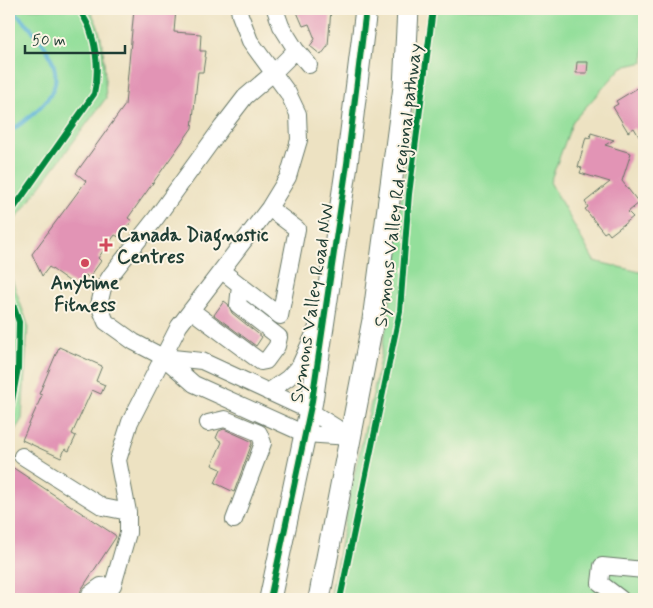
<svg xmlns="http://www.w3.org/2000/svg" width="653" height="608" font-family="Mynerve,sans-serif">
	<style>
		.green { fill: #94df9b; stroke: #5a8e68 }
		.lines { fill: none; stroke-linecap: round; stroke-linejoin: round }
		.stream { stroke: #5ab4d8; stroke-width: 4 }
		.building { fill: #e294b5 }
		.minor-casing { stroke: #677766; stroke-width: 18 }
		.major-casing { stroke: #677766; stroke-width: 23 }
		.minor { stroke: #fff; stroke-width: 16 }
		.major { stroke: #fff; stroke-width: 21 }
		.cycleway-casing { stroke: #fcf5e5; stroke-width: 9 }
		.cycleway { stroke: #00873e; stroke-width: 6 }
		.poi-dot { fill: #d1495b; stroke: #fcf5e5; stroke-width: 2 }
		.labels { text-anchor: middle; stroke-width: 4; stroke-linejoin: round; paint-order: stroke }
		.street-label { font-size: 19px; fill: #1f3d34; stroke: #fcf5e5 }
		.poi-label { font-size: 19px; font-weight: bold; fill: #1f3d34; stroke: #fcf5e5; text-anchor: start }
	</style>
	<rect width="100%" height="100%" fill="#fcf5e5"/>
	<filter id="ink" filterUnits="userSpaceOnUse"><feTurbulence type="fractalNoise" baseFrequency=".02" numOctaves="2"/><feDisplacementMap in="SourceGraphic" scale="10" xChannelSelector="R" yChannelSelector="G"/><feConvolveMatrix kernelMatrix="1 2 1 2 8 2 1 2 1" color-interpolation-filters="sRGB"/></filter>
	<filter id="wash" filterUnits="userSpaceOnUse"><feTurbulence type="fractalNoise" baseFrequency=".0096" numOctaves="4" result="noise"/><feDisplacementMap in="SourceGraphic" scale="20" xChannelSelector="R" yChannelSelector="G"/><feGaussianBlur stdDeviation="1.12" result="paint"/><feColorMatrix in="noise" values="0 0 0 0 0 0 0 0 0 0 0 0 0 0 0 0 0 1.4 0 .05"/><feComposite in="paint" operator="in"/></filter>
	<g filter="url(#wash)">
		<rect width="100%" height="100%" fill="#ede2c2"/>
		<path class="green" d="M9 9H89C106 33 104 69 106 98L9 228Z
			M431 9H644V62L622 67 573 121 550 182 594 261 644 273V599H330L352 484 373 395 390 307 399 213 412 121Z
			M9 271 28 325 22 419 9 440Z"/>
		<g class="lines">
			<path class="stream" d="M9 132C23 123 46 105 53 90 65 61 30 26 11 9"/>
		</g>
		<g id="blocks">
			<path class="building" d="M134 9H176L174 32 201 34 200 51H206L203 72H198L192 128 128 218 132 221 119 237 115 235 98 258 101 261 89 278 86 275 76 286 49 267 42 276 32 254 86 181 76 173 125 105Z
				M304 9H331L328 46 321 55 310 46 315 39 309 24 303 26 297 12Z
				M577 62H588L587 73H576Z
				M644 84V145L634 128 628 132 613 107 618 104 616 101Z
				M591 133 614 140 605 145 631 153 622 181 639 203 628 212 633 217 610 235 607 231 604 233 585 209 588 207 585 202 610 182 580 173 582 168 578 167 583 148 586 137 590 138Z
				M224 301 228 304 232 313 262 337 256 346 214 315Z
				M59 347 102 366 96 381 105 385 101 394 92 390 72 434 76 436 69 451 65 449 61 458 22 440 42 395 39 394Z
				M224 429 251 441 252 443 234 492 215 483 221 469 212 465 222 442 216 438 219 431Z
				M9 465 115 535 116 537 81 590 80 595 82 599H9Z"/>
		</g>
	</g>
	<g filter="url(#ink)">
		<use href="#blocks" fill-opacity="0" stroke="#677766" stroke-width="1"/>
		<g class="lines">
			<g class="minor-casing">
				<path id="minor" d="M275 9 281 26 296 50 272 74 245 97 222 127 156 218 111 275 103 288 99 305 106 322 134 342 163 357 194 384 305 434 350 437
					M296 50 309 65
					M222 271 280 316 297 229 269 208
					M191 310 261 362 266 361 277 346 279 337 238 305 240 285
					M163 357 202 361 310 411 348 435
					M268 392 288 378 300 365 319 323
					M208 423 225 419 259 433 263 443 234 520
					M22 456 103 507 128 512
					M90 594 101 586 113 585
					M104 599 113 585 128 533V512L118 460 130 422 179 326 269 208 288 177 299 140 298 114 288 93 250 41 240 15 239 9
					M621 599 600 583 602 566 644 570"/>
			</g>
			<g class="major-casing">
				<path id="major" d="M270 599 312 401 347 164 366 9
					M319 599 373 320 404 87 408 9"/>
			</g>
			<use href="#minor" class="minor"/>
			<use href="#major" class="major"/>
			<g class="cycleway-casing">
				<path id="cycleway" d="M9 215 94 94C99 74 97 50 90 30 88 23 83 16 79 9
					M9 293 19 322 18 368 9 417
					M270 599 312 401 347 164 366 9
					M340 599 400 311 409 194 433 9"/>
			</g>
			<use href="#cycleway" class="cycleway"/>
		</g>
	</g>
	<g class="poi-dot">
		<path d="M103.5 237.5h5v5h5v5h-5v5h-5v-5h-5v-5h5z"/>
		<circle cx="85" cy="263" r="5"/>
	</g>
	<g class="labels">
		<g class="street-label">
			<text transform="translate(397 185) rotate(-83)" y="7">Symons Valley Rd regional pathway</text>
			<text transform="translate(311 303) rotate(-81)" y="7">Symons Valley Road NW</text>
		</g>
		<g class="poi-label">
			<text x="117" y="241">Canada Diagnostic<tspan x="117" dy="22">Centres</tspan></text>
			<text x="85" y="289" text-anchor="middle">Anytime<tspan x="85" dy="22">Fitness</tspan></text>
		</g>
	</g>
	<rect width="653" height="608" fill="none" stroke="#fcf5e5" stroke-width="30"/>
	<path d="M25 45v8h100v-8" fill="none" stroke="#1f3d34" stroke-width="2.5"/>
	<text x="32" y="45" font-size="15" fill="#1f3d34" stroke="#fcf5e5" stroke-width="4" paint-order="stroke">50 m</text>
</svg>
